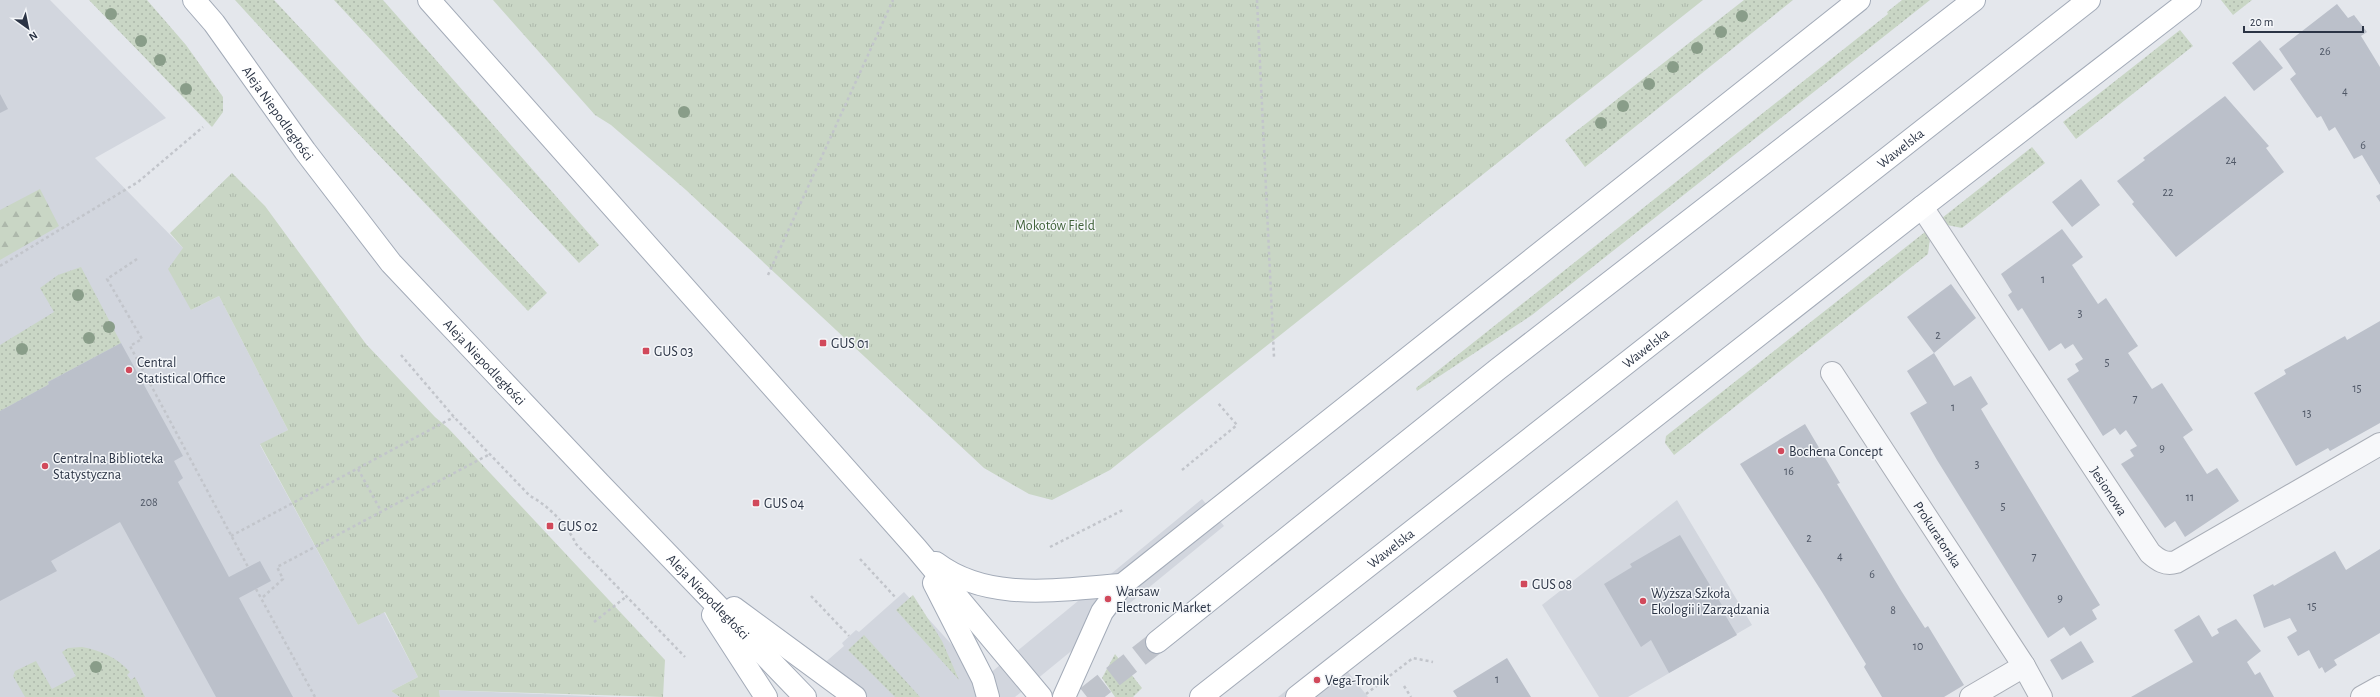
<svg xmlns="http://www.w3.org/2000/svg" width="2380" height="697" font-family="'Alegreya Sans',sans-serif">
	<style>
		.built { fill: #d2d6de }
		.grass { fill: url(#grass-dots) }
		.forest { fill: url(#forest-firs) }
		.park { fill: url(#park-tufts) }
		.building { fill: #bbc0ca }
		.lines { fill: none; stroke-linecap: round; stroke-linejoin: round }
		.major-tunnel { stroke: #bfc3cb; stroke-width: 22; stroke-dasharray: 22 11; stroke-linecap: butt }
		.minor-casing { stroke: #a9aeb7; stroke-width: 24 }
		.major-casing { stroke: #a3abb8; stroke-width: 24 }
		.path { stroke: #c2c5cb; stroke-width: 2.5; stroke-dasharray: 3 3; stroke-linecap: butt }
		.minor { stroke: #f7f8fa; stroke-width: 22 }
		.major { stroke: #fff; stroke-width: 22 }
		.tree { fill: #899d89 }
		.poi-dot { fill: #d1495b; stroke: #f4f6f9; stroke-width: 1.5 }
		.labels { text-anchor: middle; stroke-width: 3; stroke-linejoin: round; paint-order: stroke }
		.number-label { font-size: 12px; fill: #4f5766 }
		.street-label { font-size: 14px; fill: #2b3445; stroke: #f4f6f9 }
		.park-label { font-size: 14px; fill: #3f6138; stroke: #f4f6f9 }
		.poi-label { font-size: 14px; fill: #2b3445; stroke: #f4f6f9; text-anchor: start }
	</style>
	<defs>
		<pattern id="grass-dots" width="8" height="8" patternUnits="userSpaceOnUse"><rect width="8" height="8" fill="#c9d6c5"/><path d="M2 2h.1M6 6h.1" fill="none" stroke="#adb8ab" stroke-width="1.8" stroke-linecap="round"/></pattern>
		<pattern id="forest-firs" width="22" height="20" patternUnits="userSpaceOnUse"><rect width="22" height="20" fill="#c9d6c5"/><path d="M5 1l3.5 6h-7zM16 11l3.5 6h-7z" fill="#adb8ab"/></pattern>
		<pattern id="park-tufts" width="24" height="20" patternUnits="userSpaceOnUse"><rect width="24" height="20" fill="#c9d6c5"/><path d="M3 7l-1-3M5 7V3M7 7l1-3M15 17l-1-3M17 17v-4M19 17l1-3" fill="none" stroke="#adb8ab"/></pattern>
	</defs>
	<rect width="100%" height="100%" fill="#e4e7ec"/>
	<path class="built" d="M0 0H50L166 118 95 158 183 248 191 310 219 296 288 430 260 445 358 625 384 612 418 677 391 691 400 697H0Z
		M1202 499 1224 526 1015 697H848L821 666 844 646 842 643 856 630 859 632 904 592 983 679Z
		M1677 500 1752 625 1628 697H1599L1542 605Z
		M1333 653 1368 697H1278Z
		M439 690 540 694 611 697H440Z"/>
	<path class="grass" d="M89 0H147L186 45 223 97V112L212 127Z
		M235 0H274L547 293 528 311 328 102Z
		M334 0H383L599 245 579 263Z
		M1744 0H1793L1585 167 1565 140Z
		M1902 0H1930L1532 315 1417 391 1416 388 1888 14 1887 12Z
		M2221 0H2252L2233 15Z
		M2180 30 2193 46 2076 139 2063 122Z
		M2032 147 2045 163 1962 228 1947 225 1942 218Z
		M1925 232 1930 238 1928 254 1674 455 1665 443 1666 436Z
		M81 267 121 343 48 382 49 384 46 386 0 411V345L54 312 40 288 58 275Z
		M913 595 942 641 959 680 896 610Z
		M864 635 920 697H895L848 650Z
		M82 647C102 651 116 657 130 672L127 675 131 680 135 677 145 697H25L13 676 15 671 36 661 52 689 76 676 62 652 68 648Z
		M1115 654 1142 688 1133 697H1115L1102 678Z"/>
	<path class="forest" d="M40 189 59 226 0 260V210Z"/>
	<path class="park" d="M493 0H1703L1110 470 1052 500 1029 494 984 468 686 190 611 125 595 115Z
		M232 173 265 206 366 344 435 417 448 428 665 660 663 697 439 690 440 697H400L391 691 418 677 385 612 358 625 260 444 288 430 219 296 191 310 168 269 183 248 170 233Z"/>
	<path class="building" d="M2337 4 2348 18 2354 15 2367 32 2361 36 2380 67V185L2362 155 2354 159 2335 127 2329 131 2321 116 2317 118 2290 79 2296 74 2279 49Z
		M2260 40 2283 68 2254 91 2232 63Z
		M0 94 8 109 0 113Z
		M2225 96 2269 146 2266 148 2284 172 2176 257 2132 204 2134 202 2117 181 2145 160 2143 158Z
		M2081 179 2100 205 2072 227 2052 202Z
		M2380 194V202L2376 196Z
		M2062 229 2083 257 2072 265 2098 304 2106 298 2138 346 2128 353 2152 389 2162 383 2193 430 2183 437 2207 474 2217 468 2239 501 2185 537 2175 521 2165 528 2121 464 2134 456 2130 450 2137 446 2126 430 2120 435 2115 428 2103 436 2067 379 2079 371 2075 364 2083 359 2073 344 2065 349 2061 343 2049 351 2022 308 2018 311 2008 295 2012 292 2001 274Z
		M1951 284 1976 318 1934 353 1907 317Z
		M2380 321V423L2330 451 2328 448 2296 466 2254 393 2286 374 2284 370 2345 336 2347 340Z
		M121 343 183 456 174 461 183 478 178 482 229 577 260 561 271 581 239 598 293 697H216L120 522 51 561 57 571 0 601V411L46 386 49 384 48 382Z
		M1934 353 1954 386 1971 376 1988 404 1981 409 1991 426 2100 605 2092 610 2097 619 2070 636 2064 627 2048 638 1937 460 1910 413 1927 403 1907 371Z
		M1805 424 1837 478 1840 483 1837 484 1902 592 1925 628 1928 626 1964 685 1944 697H1882L1864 667 1866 664 1822 592 1740 464Z
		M1680 535 1726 612 1724 613 1737 635 1669 673 1651 640 1641 647 1604 584 1632 567 1630 564Z
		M2380 549V633L2334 660 2337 665 2325 673 2322 667 2319 669 2309 650 2298 656 2287 637 2297 631 2290 618 2264 628 2253 595 2273 584 2274 586 2335 551 2346 570Z
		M2199 615 2212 637 2219 633 2217 629 2236 619 2261 651 2247 662 2255 675 2260 672 2274 697H2131L2193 662 2174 630Z
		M2081 641 2094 662 2062 680 2050 660Z
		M1507 658 1531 697H1457L1453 691Z"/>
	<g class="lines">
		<path class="major-tunnel" d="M1087 697 1157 642"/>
		<g class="minor-casing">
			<g id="minor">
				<path id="s1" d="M1922 207 2150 553C2158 560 2165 565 2176 562L2380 444"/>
				<path id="s2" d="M1832 373 2024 666 2041 697"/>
				<path d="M1971 697 2024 666"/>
				<path d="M2362 697 2380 687"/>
			</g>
		</g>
		<g class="major-casing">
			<g id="major">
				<path id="s3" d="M194 0 214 23 305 151 391 263 599 483 805 697"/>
				<path d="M429 0 916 548 1041 697"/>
				<path d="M936 563C989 603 1061 589 1122 585"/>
				<path d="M934 583 983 679 988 697"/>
				<path d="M734 608 855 697"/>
				<path d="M713 615 766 697"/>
				<path d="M1157 642 1498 369 1974 0"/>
				<path d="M1064 697 1102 612 1122 585 1859 0"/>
				<path id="s4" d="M1201 697 2089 0"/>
				<path d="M1297 697 1922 207 2190 0"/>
			</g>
		</g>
		<path class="path" d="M1257 0 1274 357
			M137 259 107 279 142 339 130 346 248 567
			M0 266 138 182 203 127
			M768 275 893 0
			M401 355 454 417 530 496C548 505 568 526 576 544L685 657
			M358 469 381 511
			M1182 470 1237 425 1217 402
			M231 536 454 417
			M1050 547 1123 510
			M860 559 896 598
			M256 589 315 697
			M811 596 849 636
			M263 597 283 579 277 567 490 454
			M594 622 627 596
			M1404 686 1411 697
			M1366 694 1413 658 1433 662"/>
		<use href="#minor" class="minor"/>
		<use href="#major" class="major"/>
	</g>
	<g class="tree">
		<circle cx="111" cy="14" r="6"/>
		<circle cx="1742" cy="16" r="6"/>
		<circle cx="1721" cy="32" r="6"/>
		<circle cx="141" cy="41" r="6"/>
		<circle cx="1697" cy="48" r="6"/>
		<circle cx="160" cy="60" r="6"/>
		<circle cx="1673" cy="67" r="6"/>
		<circle cx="1649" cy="84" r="6"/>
		<circle cx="186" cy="89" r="6"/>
		<circle cx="1623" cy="106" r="6"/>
		<circle cx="684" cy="112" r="6"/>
		<circle cx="1601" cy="123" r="6"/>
		<circle cx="78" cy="295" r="6"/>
		<circle cx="109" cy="327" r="6"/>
		<circle cx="89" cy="338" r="6"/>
		<circle cx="22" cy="349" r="6"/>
		<circle cx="96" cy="667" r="6"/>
	</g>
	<g class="poi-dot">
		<rect x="819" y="339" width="8" height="8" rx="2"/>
		<rect x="642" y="347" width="8" height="8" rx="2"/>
		<circle cx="129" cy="370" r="4"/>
		<circle cx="1781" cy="451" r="4"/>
		<circle cx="45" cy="466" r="4"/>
		<rect x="752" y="499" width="8" height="8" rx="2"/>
		<rect x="546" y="522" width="8" height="8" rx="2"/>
		<rect x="1520" y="580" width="8" height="8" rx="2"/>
		<circle cx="1108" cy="599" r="4"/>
		<circle cx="1643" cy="601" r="4"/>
		<circle cx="1317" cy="680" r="4"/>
	</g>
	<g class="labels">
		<g class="number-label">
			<text x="2325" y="55">26</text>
			<text x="2345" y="95">4</text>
			<text x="2363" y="149">6</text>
			<text x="2231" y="164">24</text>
			<text x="2168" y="196">22</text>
			<text x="2043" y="283">1</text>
			<text x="2080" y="317">3</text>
			<text x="1938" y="339">2</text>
			<text x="2107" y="366">5</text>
			<text x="2357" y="392">15</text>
			<text x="2135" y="402">7</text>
			<text x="1953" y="411">1</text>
			<text x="2307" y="417">13</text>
			<text x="2162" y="452">9</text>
			<text x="1977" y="468">3</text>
			<text x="1789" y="475">16</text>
			<text x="2190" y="501">11</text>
			<text x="149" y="506">208</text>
			<text x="2003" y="510">5</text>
			<text x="1809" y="542">2</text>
			<text x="1840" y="560">4</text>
			<text x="2034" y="560">7</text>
			<text x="1872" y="578">6</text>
			<text x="2060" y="602">9</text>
			<text x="2312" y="610">15</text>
			<text x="1893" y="614">8</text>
			<text x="1918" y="650">10</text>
			<text x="1497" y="683">1</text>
		</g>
		<g class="street-label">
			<text dy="5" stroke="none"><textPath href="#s3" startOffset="141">Aleja Niepodległości</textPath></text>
			<text dy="5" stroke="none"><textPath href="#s4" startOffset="889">Wawelska</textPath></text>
			<text dy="5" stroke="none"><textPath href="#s4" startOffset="565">Wawelska</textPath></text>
			<text dy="5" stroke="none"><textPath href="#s3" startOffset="465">Aleja Niepodległości</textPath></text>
			<text dy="5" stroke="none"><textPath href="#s1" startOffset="340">Jesionowa</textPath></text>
			<text dy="5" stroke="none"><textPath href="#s2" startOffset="193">Prokuratorska</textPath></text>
			<text dy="5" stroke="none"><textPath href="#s4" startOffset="241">Wawelska</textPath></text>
			<text dy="5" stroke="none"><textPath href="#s3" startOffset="789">Aleja Niepodległości</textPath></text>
		</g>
		<g class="park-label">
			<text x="1055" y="230">Mokotów Field</text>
		</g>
		<g class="poi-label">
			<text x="831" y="348">GUS 01</text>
			<text x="654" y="356">GUS 03</text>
			<text x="137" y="367">Central<tspan x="137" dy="16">Statistical Office</tspan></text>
			<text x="1789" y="456">Bochena Concept</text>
			<text x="53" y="463">Centralna Biblioteka<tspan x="53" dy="16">Statystyczna</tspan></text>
			<text x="764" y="508">GUS 04</text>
			<text x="558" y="531">GUS 02</text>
			<text x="1532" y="589">GUS 08</text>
			<text x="1116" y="596">Warsaw<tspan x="1116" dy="16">Electronic Market</tspan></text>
			<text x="1651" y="598">Wyższa Szkoła<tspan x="1651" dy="16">Ekologii i Zarządzania</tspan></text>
			<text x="1325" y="685">Vega-Tronik</text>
		</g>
	</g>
	<g transform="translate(28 28) rotate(147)" stroke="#f4f6f9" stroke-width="3" paint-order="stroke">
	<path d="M0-3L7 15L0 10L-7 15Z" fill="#2b3445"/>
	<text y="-6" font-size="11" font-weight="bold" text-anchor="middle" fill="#2b3445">N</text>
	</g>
	<path d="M2244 26v6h119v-6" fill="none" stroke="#2b3445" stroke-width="2"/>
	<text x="2250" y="26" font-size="12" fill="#2b3445" stroke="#f4f6f9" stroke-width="3" paint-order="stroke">20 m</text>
</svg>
